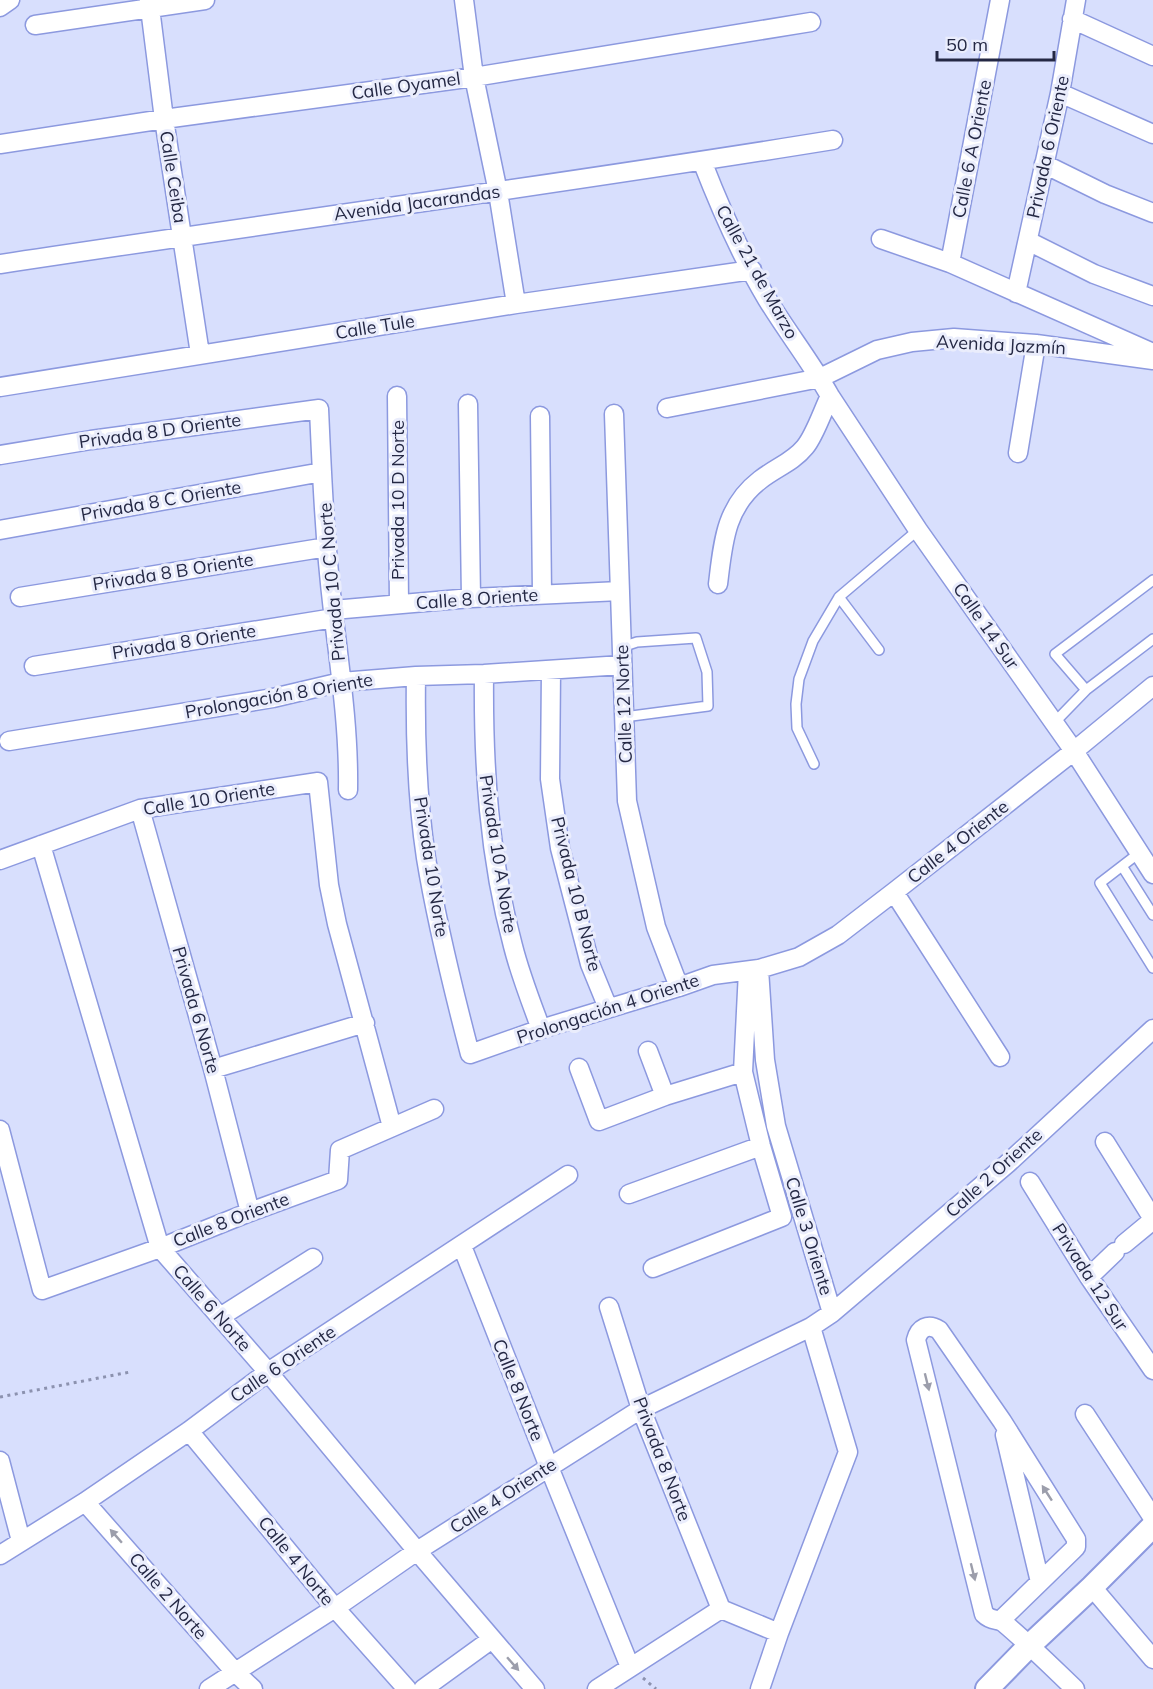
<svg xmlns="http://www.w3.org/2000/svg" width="1153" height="1689" font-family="Mulish,sans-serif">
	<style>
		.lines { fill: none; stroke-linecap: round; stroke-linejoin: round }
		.service-casing { stroke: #8c99df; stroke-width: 12 }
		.minor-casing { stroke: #8c99df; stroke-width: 21 }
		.tertiary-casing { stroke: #8c99df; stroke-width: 26 }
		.path { stroke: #8c92af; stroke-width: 3; stroke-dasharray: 3 4.5; stroke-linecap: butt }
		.service { stroke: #fff; stroke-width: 9 }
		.minor { stroke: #fff; stroke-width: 18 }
		.tertiary { stroke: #fff; stroke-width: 22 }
		.oneway { fill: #9c9eab }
		.labels { text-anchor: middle; stroke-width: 6; stroke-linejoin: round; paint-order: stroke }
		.street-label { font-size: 18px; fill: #242844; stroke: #eaedfc }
	</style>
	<rect width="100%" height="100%" fill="#d8dffd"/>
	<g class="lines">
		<g class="service-casing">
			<path id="service" d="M1153 580 1055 654 1086 690 1153 639
				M622 647 637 642 696 638 707 672 708 706 624 717
				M879 650 839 597 918 530
				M1054 723 1086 690
				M814 764 797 728 796 704 799 679 813 641 839 597
				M1139 853 1100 883 1153 968
				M1122 866 1153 915"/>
		</g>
		<g class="minor-casing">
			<path id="minor" d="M149 0 164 119 200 354
				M464 0 474 77 498 192 516 304
				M0 7 10 0
				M1072 19 1153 56
				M35 25 205 0
				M1060 93 1153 134
				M0 144 164 119 474 77 811 22
				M702 161C721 210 740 254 767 299 787 332 811 362 830 396L918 530 1074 751 1153 874
				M1044 164 1105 194 1153 213
				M881 239 950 263 1153 353
				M1028 241 1094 274 1153 296
				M950 263 1000 0
				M0 264C277 222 556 185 833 140
				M1016 293 1060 93 1076 0
				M0 387 516 304 752 270
				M397 396 399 604
				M468 404 471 598
				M667 408 820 378 877 350 912 342 954 338 1036 344 1153 360
				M614 414 627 801 656 927 679 987
				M540 416 542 594
				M1018 453 1036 344
				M0 455 91 440 319 409C322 477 325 544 333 611 340 670 349 730 348 790
				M0 530 322 472
				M718 584C723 543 725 507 760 480 775 468 793 462 805 447 815 435 823 410 830 396
				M20 597 327 547
				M333 610 471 598 620 591
				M34 666 334 618
				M551 670 550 779 560 848 590 964 608 1008
				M484 674C483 766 489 857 513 946 520 974 531 1002 541 1029
				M416 676C415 737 417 798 426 858 437 925 453 989 470 1054L541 1029 679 987 713 975 759 969 799 957 838 935 894 892 1074 751 1153 686
				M9 741 273 698 341 682 416 676 484 674 622 665
				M140 809 213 1069 250 1212
				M41 845 160 1248 268 1372 417 1551 535 1689
				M0 860 140 809 318 782 329 885 337 924 392 1127
				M894 892 1000 1057
				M648 1051 665 1096
				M579 1068 599 1121 665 1096 743 1072
				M213 1069 365 1023
				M0 1130 42 1290 160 1248 250 1212 338 1180 340 1150 434 1109
				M1105 1142 1153 1219
				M1030 1182 1089 1277 1153 1370
				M629 1194 761 1146
				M1124 1244 1153 1220
				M462 1246 549 1467 630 1667
				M653 1268 782 1217 761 1146 743 1072 748 971
				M1089 1277 1115 1252
				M609 1307 641 1409 721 1609
				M832 1313 1007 1164 1153 1029
				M220 1317 313 1258
				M1085 1414 1153 1518
				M189 1431 335 1608 407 1689
				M1005 1435 1040 1582
				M0 1461 21 1541
				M85 1502 235 1672 253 1689
				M0 1555 85 1502 189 1431 268 1372 568 1175
				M1092 1587 1153 1659
				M721 1609 779 1633
				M1001 1620 1073 1550 1076 1547V1539L1002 1421 939 1330C928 1323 919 1328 916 1340L984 1614C992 1622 998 1618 1004 1623 1029 1644 1052 1667 1075 1689
				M209 1689 335 1608 417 1551 641 1409 811 1327 832 1313 776 1126 765 1060 759 969
				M423 1689 492 1639
				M597 1689 721 1609
				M760 1689 779 1633 848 1452 811 1327"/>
		</g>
		<g class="tertiary-casing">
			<path id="tertiary" d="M987 1689 1030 1645 1092 1587 1153 1526"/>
		</g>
		<path class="path" d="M0 1397 130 1372
			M643 1678 656 1689"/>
		<use href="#service" class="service"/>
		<use href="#minor" class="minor"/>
		<use href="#tertiary" class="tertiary"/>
	</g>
	<defs><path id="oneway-solid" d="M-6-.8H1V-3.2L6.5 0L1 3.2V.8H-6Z" transform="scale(1.5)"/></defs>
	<g class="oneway">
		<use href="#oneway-solid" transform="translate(927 1382) rotate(76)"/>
		<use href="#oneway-solid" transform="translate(1047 1493) rotate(-123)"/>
		<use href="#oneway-solid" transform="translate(116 1536) rotate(-131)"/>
		<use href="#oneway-solid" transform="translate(973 1572) rotate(76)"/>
		<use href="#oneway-solid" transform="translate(513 1664) rotate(49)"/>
	</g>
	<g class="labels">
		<g class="street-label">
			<text transform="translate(406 86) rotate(-8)" y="6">Calle Oyamel</text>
			<text transform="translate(1048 147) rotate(-78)" y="6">Privada 6 Oriente</text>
			<text transform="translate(972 149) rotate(-79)" y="6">Calle 6 A Oriente</text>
			<text transform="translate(173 177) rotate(81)" y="6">Calle Ceiba</text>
			<text transform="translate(417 203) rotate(-8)" y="6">Avenida Jacarandas</text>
			<text transform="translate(757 272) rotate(61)" y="6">Calle 21 de Marzo</text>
			<text transform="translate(375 327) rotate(-9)" y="6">Calle Tule</text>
			<text transform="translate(1001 345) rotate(3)" y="6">Avenida Jazmín</text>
			<text transform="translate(160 431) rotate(-8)" y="6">Privada 8 D Oriente</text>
			<text transform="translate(398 500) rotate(-90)" y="6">Privada 10 D Norte</text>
			<text transform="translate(161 501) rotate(-10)" y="6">Privada 8 C Oriente</text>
			<text transform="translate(173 572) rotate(-9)" y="6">Privada 8 B Oriente</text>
			<text transform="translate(332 582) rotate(-95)" y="6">Privada 10 C Norte</text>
			<text transform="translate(477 599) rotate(-4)" y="6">Calle 8 Oriente</text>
			<text transform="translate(986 626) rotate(55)" y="6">Calle 14 Sur</text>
			<text transform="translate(184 642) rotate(-9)" y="6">Privada 8 Oriente</text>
			<text transform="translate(279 696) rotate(-10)" y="6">Prolongación 8 Oriente</text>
			<text transform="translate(624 704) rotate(-92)" y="6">Calle 12 Norte</text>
			<text transform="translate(209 799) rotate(-9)" y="6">Calle 10 Oriente</text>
			<text transform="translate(958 842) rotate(-38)" y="6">Calle 4 Oriente</text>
			<text transform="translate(498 854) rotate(81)" y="6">Privada 10 A Norte</text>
			<text transform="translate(431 867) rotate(81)" y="6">Privada 10 Norte</text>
			<text transform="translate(576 894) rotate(76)" y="6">Privada 10 B Norte</text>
			<text transform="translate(608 1009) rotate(-18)" y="6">Prolongación 4 Oriente</text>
			<text transform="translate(196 1010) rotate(74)" y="6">Privada 6 Norte</text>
			<text transform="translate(994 1173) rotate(-42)" y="6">Calle 2 Oriente</text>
			<text transform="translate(231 1220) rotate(-21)" y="6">Calle 8 Oriente</text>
			<text transform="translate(809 1236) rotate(73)" y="6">Calle 3 Oriente</text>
			<text transform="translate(1090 1277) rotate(57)" y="6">Privada 12 Sur</text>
			<text transform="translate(212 1308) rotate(49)" y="6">Calle 6 Norte</text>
			<text transform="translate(283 1364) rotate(-34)" y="6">Calle 6 Oriente</text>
			<text transform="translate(518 1390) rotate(68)" y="6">Calle 8 Norte</text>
			<text transform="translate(662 1459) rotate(69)" y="6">Privada 8 Norte</text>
			<text transform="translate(503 1496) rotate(-33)" y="6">Calle 4 Oriente</text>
			<text transform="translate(296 1561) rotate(51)" y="6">Calle 4 Norte</text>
			<text transform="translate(168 1596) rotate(49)" y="6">Calle 2 Norte</text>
		</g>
	</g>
	<path d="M937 51v9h117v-9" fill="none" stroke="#242844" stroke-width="3"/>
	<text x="946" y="51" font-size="18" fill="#242844" stroke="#eaedfc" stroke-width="4.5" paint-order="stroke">50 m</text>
</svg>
